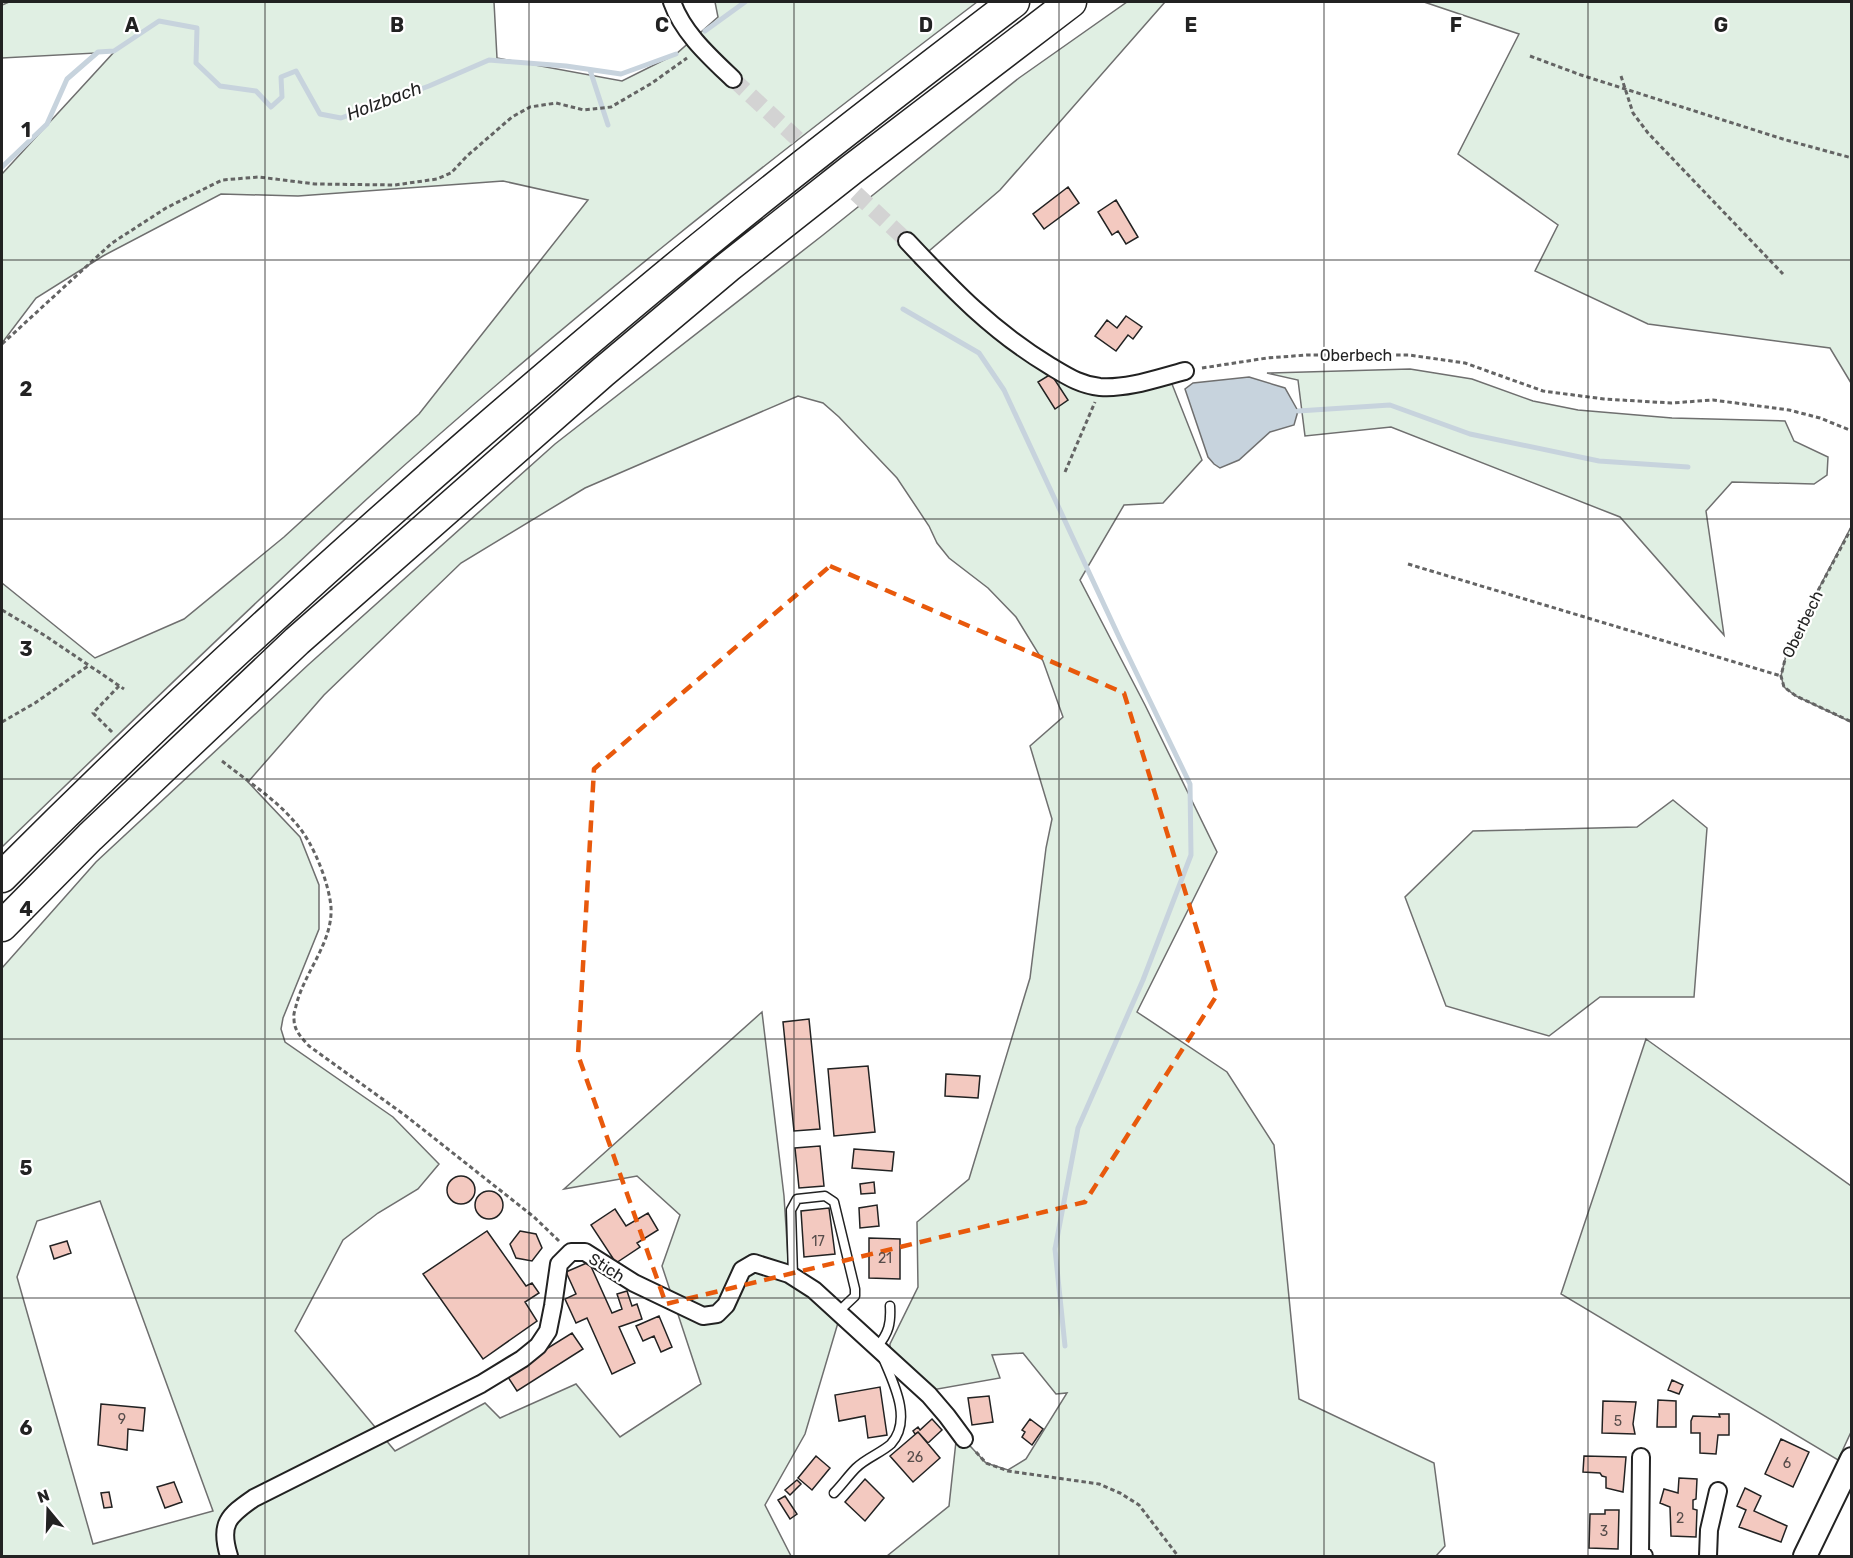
<svg xmlns="http://www.w3.org/2000/svg" width="1853" height="1558" font-family="Rubik,sans-serif">
	<style>
		.green { fill: #e0efe3; stroke: #6f6f6f; stroke-width: 1.5; fill-rule: evenodd }
		.water { fill: #c7d3dd; stroke: #6f6f6f; stroke-width: 1.5 }
		.lines { fill: none; stroke-linecap: round; stroke-linejoin: round }
		.stream { stroke: #c7d3dd; stroke-width: 5 }
		.building { fill: #f3c9c0; stroke: #222; stroke-width: 1.5 }
		.street-tunnel { stroke: #d3d3d3; stroke-width: 16; stroke-dasharray: 16 8; stroke-linecap: butt }
		.lane-casing { stroke: #222; stroke-width: 11 }
		.street-casing { stroke: #222; stroke-width: 20 }
		.secondary-casing { stroke: #222; stroke-width: 26 }
		.highway-casing { stroke: #222; stroke-width: 33 }
		.path { stroke: #646464; stroke-width: 3; stroke-dasharray: 4.5 3; stroke-linecap: butt }
		.lane { stroke: #fff; stroke-width: 8 }
		.street { stroke: #fff; stroke-width: 16 }
		.secondary { stroke: #fff; stroke-width: 22 }
		.highway { stroke: #fff; stroke-width: 30 }
		.marked { fill: none; stroke: #e8590c; stroke-width: 4.5; stroke-dasharray: 12 8; stroke-linejoin: round }
		.grid { fill: none; stroke: #222; stroke-width: 1.5; stroke-opacity: 0.55 }
		.labels { text-anchor: middle; stroke-width: 4.5; stroke-linejoin: round; paint-order: stroke }
		.number-label { font-size: 14px; fill: #564c4a }
		.street-label { font-size: 16px; fill: #222; stroke: #fff }
		.water-label { font-size: 18px; font-style: italic; fill: #222; stroke: #fff }
		.grid-label { font-size: 20px; text-anchor: middle; font-weight: bold; fill: #222; stroke: #fff; stroke-width: 4.5; stroke-linejoin: round; paint-order: stroke }
	</style>
	<rect width="100%" height="100%" fill="#fff"/>
	<path class="green" d="M9 2H494L497 58 622 81 676 54 718 17 715 2H977C769 160 562 322 368 498 244 612 123 730 2 847V583L95 658 184 619 284 537 419 414 588 200 503 181 298 196 221 194 103 256 36 298 2 343V174L114 52 2 58V5Z
		M1127 2H1165L1000 190 915 263 982 325 1112 395 1172 384 1202 460 1163 503 1124 505 1080 580 1145 705 1217 852 1137 1012 1227 1072 1274 1145 1299 1399 1434 1463 1445 1546 1436 1556H887L949 1506 957 1432 986 1463 1008 1470 1026 1459 1067 1393 1056 1394 1023 1353 992 1355 1000 1378 932 1390 890 1355V1344L918 1287 917 1222 969 1179 1030 978 1046 848 1052 819 1030 746 1063 717 1043 661 1016 617 988 588 949 558 937 543 929 526 897 478 839 417 823 403 798 396 585 488 461 563 324 695 248 782 300 837 319 885V929L283 1018 281 1029 285 1042 393 1117 439 1164 418 1189 378 1213 343 1240 295 1331 395 1451 485 1403 500 1418 576 1384 620 1437 701 1384 662 1266 680 1215 637 1176 564 1189 762 1012 784 1196 789 1274 840 1316 805 1434 765 1505 791 1556H2V968L96 862 308 665 555 444 823 235 1019 78ZM100 1201 213 1511 93 1544 17 1277 37 1221Z
		M1424 2H1851V383L1830 348 1648 324 1535 271 1558 225 1458 154 1519 34Z
		M1410 369 1472 379 1533 401 1578 410 1672 418 1785 421 1794 441 1828 457 1827 475 1814 484 1732 482 1706 511 1724 635 1620 517 1391 427 1305 436 1298 380 1267 373Z
		M1851 527V722L1796 696 1784 687 1781 676 1788 647Z
		M1673 800 1707 828 1694 997H1600L1549 1036 1446 1006 1405 897 1473 831 1637 827Z
		M1646 1039 1851 1186V1432L1838 1460 1561 1294Z"/>
	<path class="water" d="M1249 377 1285 388 1298 411 1294 425 1270 432 1239 460 1220 468 1214 464 1208 457 1185 389 1193 383Z"/>
	<g class="lines">
		<path class="stream" d="M705 31 745 2
			M590 70 608 125
			M2 167 47 124 67 79 98 52 114 51 159 21 197 28 196 63 220 86 256 91 271 107 282 97 281 77 296 71 320 114 341 118 429 86 489 60 566 66 621 74 676 54
			M903 309 979 353 1004 390 1120 639 1190 784 1191 855 1143 980 1078 1128 1055 1249 1065 1346
			M1298 411 1390 405 1470 434 1599 461 1688 467"/>
	</g>
	<path class="building" d="M1068 187 1079 203 1044 229 1033 214Z
		M1116 200 1138 237 1126 244 1118 231 1112 235 1098 212Z
		M1126 316 1142 327 1133 339 1128 335 1116 351 1095 336 1107 320 1117 328Z
		M1051 374 1068 400 1055 409 1038 382Z
		M809 1019 820 1129 794 1131 783 1022Z
		M868 1066 875 1132 834 1136 828 1069Z
		M946 1074 980 1076 978 1098 945 1096Z
		M820 1146 824 1186 799 1188 795 1148Z
		M854 1149 894 1152 892 1171 852 1168Z
		M447 1190a14 14 0 1 1 28 0a14 14 0 1 1-28 0Z
		M874 1182 875 1193 861 1194 860 1184Z
		M475 1205a14 14 0 1 1 28 0a14 14 0 1 1-28 0Z
		M877 1205 879 1226 860 1228 859 1208Z
		M829 1208 835 1254 804 1257 801 1211Z
		M615 1209 626 1226 648 1213 658 1230 637 1243 640 1247 616 1263 591 1225Z
		M487 1231 526 1286 532 1283 539 1293 525 1302 537 1321 483 1359 423 1274Z
		M520 1231 536 1234 542 1248 532 1261 516 1258 510 1244Z
		M869 1238 900 1239V1279L869 1278Z
		M67 1241 71 1253 54 1259 50 1246Z
		M589 1262 612 1313 622 1309 617 1294 627 1291 632 1306 637 1304 642 1319 619 1327 635 1363 612 1374 587 1318 576 1323 565 1299 576 1294 566 1272Z
		M659 1316 672 1347 661 1352 654 1336 643 1341 636 1326Z
		M572 1333 583 1349 517 1391 506 1374Z
		M1672 1380 1683 1385 1679 1394 1668 1390Z
		M880 1387 887 1435 868 1438 865 1416 839 1421 835 1395Z
		M989 1396 993 1422 972 1425 968 1398Z
		M1658 1400 1676 1401V1427H1657Z
		M1603 1401 1636 1402 1633 1424 1635 1434 1602 1433Z
		M101 1404 145 1408 143 1431 128 1429 127 1450 98 1445Z
		M1719 1414H1729V1435H1718L1716 1454 1700 1453V1433H1691V1421L1693 1416 1720 1417Z
		M932 1419 942 1430 928 1443 918 1432 915 1434 913 1431 918 1427 920 1430Z
		M1030 1419 1043 1429 1032 1445 1022 1437 1025 1432 1022 1430Z
		M918 1432 940 1458 913 1482 890 1456Z
		M1781 1439 1809 1452 1793 1487 1765 1474Z
		M816 1456 830 1468 812 1490 798 1478Z
		M1584 1456 1626 1457 1623 1492 1606 1488V1477L1602 1476 1600 1473 1583 1472Z
		M1679 1478 1697 1479 1696 1499 1693 1500V1509L1697 1510 1696 1537 1671 1536 1670 1507 1660 1503 1664 1489 1678 1493Z
		M865 1479 884 1498 865 1521 845 1502Z
		M797 1480 801 1484 790 1495 785 1490Z
		M174 1482 182 1502 165 1508 157 1487Z
		M1745 1488 1761 1496 1754 1511 1787 1526 1781 1542 1739 1527 1746 1510 1737 1506Z
		M109 1492 112 1507 104 1508 101 1493Z
		M785 1496 797 1514 790 1519 778 1500Z
		M1605 1510H1619L1618 1549 1589 1548 1590 1514H1605Z"/>
	<g class="lines">
		<path class="street-tunnel" d="M733 79 907 241"/>
		<g class="lane-casing">
			<path id="lane" d="M793 1276 791 1210 797 1199 825 1196 834 1202 855 1289V1296L837 1313
				M877 1347C889 1333 891 1323 890 1306
				M834 1493C842 1485 848 1476 856 1468 866 1458 881 1453 891 1444 913 1420 893 1382 883 1358"/>
		</g>
		<g class="street-casing">
			<path id="street" d="M672 2C683 33 709 56 733 79
				M907 241C953 290 992 331 1050 366 1067 376 1080 385 1100 387 1128 389 1158 378 1185 371
				M1641 1457 1640 1556H1644
				M229 1556C219 1524 228 1516 254 1498L481 1384 522 1359 538 1346 548 1331 553 1306 559 1264 571 1252H585L634 1283 703 1316 717 1314 726 1305 742 1270 754 1263 789 1274 814 1290 929 1395 947 1416 964 1439
				M1708 1556 1709 1530 1718 1491"/>
		</g>
		<g class="secondary-casing">
			<path id="secondary" d="M1805 1556 1852 1459"/>
		</g>
		<g class="highway-casing">
			<path id="highway" d="M2 877C152 726 309 582 470 442 550 373 630 304 712 238 811 157 913 79 1014 2
				M2 926 90 837 297 641 603 372 728 267 851 170 1071 2"/>
		</g>
		<path class="path" d="M1530 56 1581 75 1786 140 1852 158
			M1621 76 1633 113 1648 133 1783 274
			M2 344 112 243 166 208 222 180 259 177 315 184 395 185 437 179 451 173 467 156 512 117 530 107 556 103 584 110 611 107 652 83 687 58
			M1202 368 1267 358 1307 355H1409L1465 363 1543 391 1604 399 1671 403 1713 400 1789 410 1820 418 1852 431
			M1065 472 1095 402
			M1852 527 1788 647 1781 676 1784 687 1796 696 1852 722
			M1408 564 1781 676
			M2 610 44 635 124 689
			M2 722 35 703 88 666
			M112 732 93 713 119 686
			M222 761C252 785 289 807 309 842 319 860 329 886 331 907 333 943 304 972 296 1006 295 1010 293 1015 294 1019 294 1031 302 1038 309 1046L406 1116 534 1217 559 1241
			M976 1452 986 1463 1008 1471 1099 1484 1120 1493 1139 1505 1178 1556"/>
		<use href="#lane" class="lane"/>
		<use href="#street" class="street"/>
		<use href="#secondary" class="secondary"/>
		<use href="#highway" class="highway"/>
	</g>
	<path class="marked" d="M830 566 1124 693 1217 995 1085 1202 666 1304 578 1055 594 769Z"/>
	<path class="grid" d="M265 2V1556M529 2V1556M794 2V1556M1059 2V1556M1324 2V1556M1588 2V1556M2 260H1852M2 519H1852M2 779H1852M2 1039H1852M2 1298H1852"/>
	<g class="labels">
		<g class="number-label">
			<text x="818" y="1246">17</text>
			<text x="885" y="1263">21</text>
			<text x="122" y="1424">9</text>
			<text x="1618" y="1426">5</text>
			<text x="915" y="1462">26</text>
			<text x="1787" y="1468">6</text>
			<text x="1680" y="1523">2</text>
			<text x="1604" y="1536">3</text>
		</g>
		<g class="street-label">
			<text x="1356" y="361">Oberbech</text>
			<text transform="translate(1802 624) rotate(-64)" y="6">Oberbech</text>
			<text transform="translate(607 1267) rotate(32)" y="6">Stich</text>
		</g>
		<g class="water-label">
			<text transform="translate(384 101) rotate(-21)" y="6">Holzbach</text>
		</g>
	</g>
	<g class="grid-label">
		<text x="132" y="32">A</text>
		<text x="397" y="32">B</text>
		<text x="662" y="32">C</text>
		<text x="926" y="32">D</text>
		<text x="1191" y="32">E</text>
		<text x="1456" y="32">F</text>
		<text x="1721" y="32">G</text>
		<text x="26" y="137">1</text>
		<text x="26" y="396">2</text>
		<text x="26" y="656">3</text>
		<text x="26" y="916">4</text>
		<text x="26" y="1175">5</text>
		<text x="26" y="1435">6</text>
	</g>
	<rect width="1853" height="1558" fill="none" stroke="#222222" stroke-width="6"/>
	<g transform="translate(48 1510) rotate(341)" stroke="#ffffff" stroke-width="4.5" paint-order="stroke">
	<path d="M0-4.5L10 22L0 15L-10 22Z" fill="#222222"/>
	<text y="-9" font-size="16" font-weight="bold" text-anchor="middle" fill="#222222">N</text>
	</g>
</svg>
